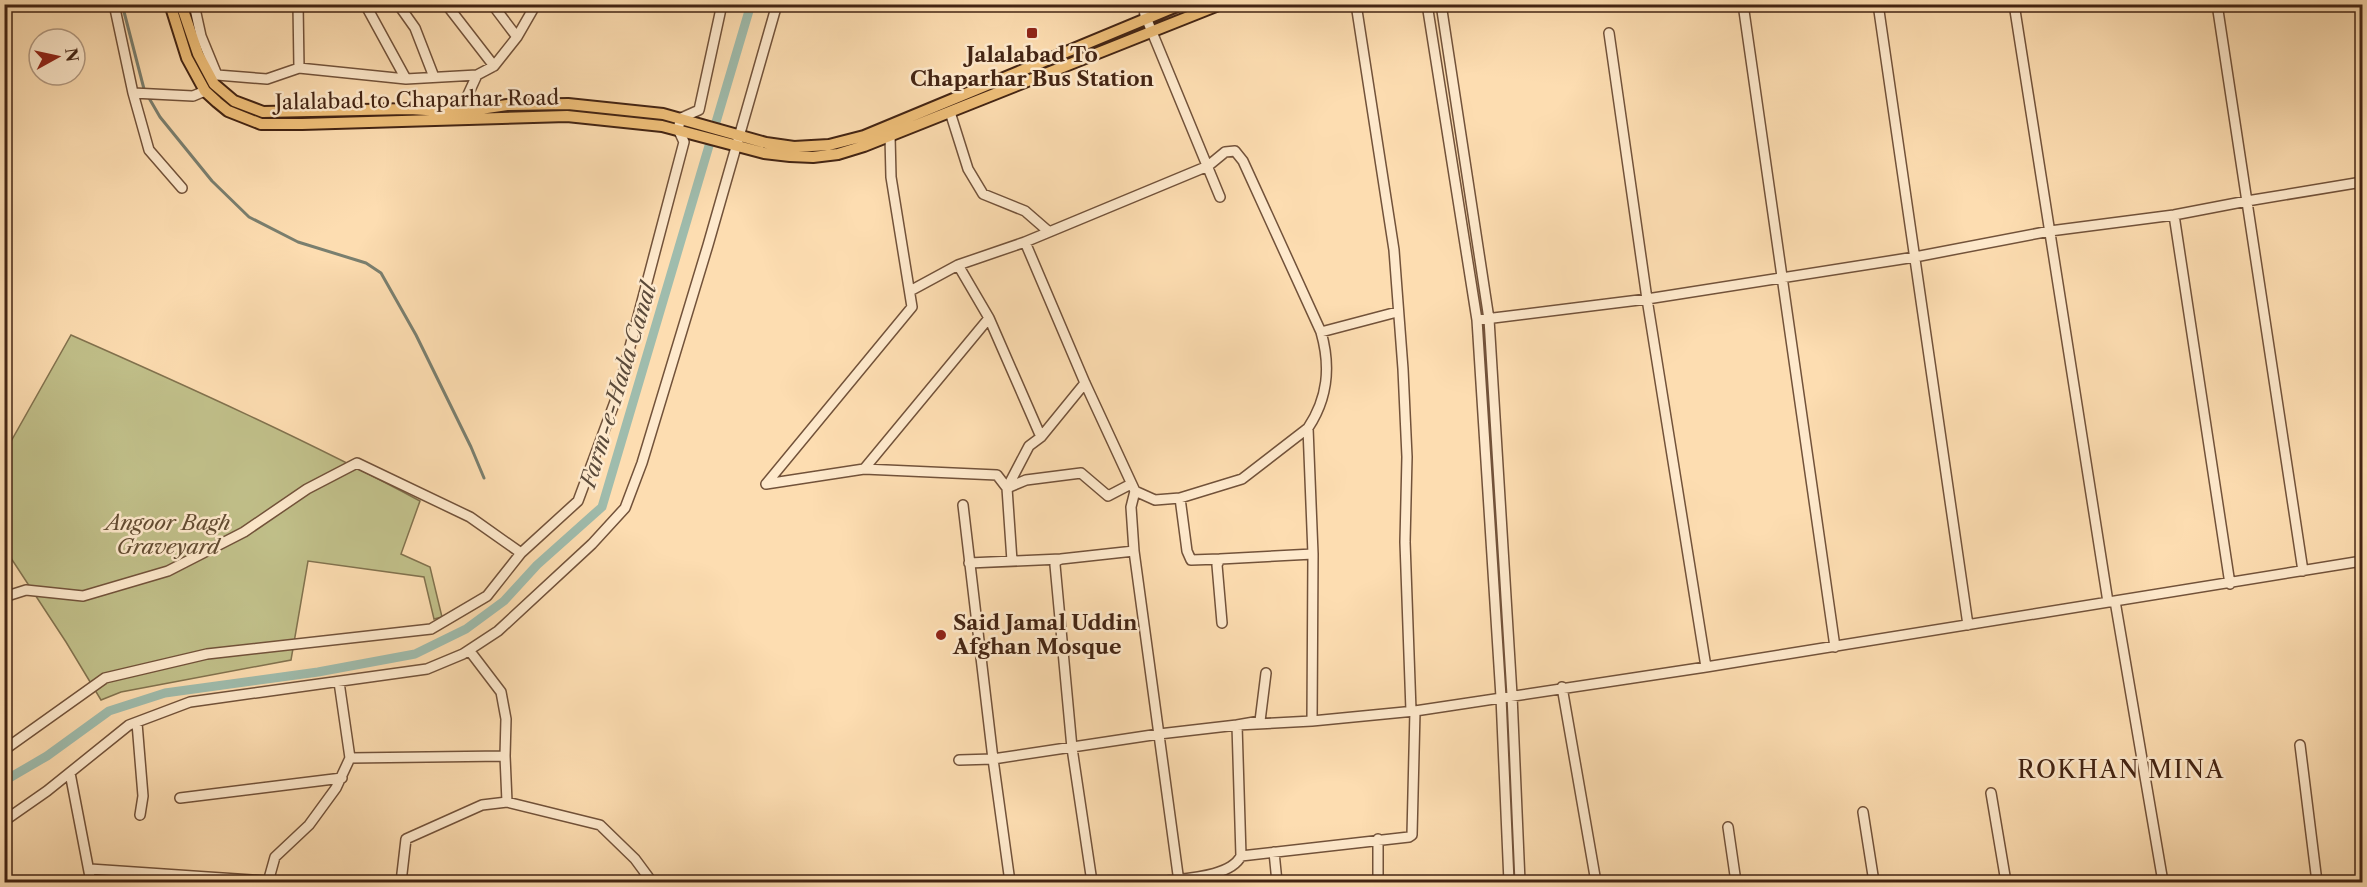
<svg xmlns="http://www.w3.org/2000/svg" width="2367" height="887" font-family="'Libre Caslon Text',serif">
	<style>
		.green { fill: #c1c08a; stroke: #82724e; stroke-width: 1.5 }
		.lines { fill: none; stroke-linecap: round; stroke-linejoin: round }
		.stream { stroke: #7a7f6f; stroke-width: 3 }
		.canal { stroke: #9fbcad; stroke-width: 9 }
		.minor-casing { stroke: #72523a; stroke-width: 12 }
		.major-casing { stroke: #432413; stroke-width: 14 }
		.minor { stroke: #fee9cc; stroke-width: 9 }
		.major { stroke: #eebe78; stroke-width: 10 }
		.poi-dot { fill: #8f2418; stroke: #fee9cc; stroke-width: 2 }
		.labels { text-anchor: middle; stroke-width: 5; stroke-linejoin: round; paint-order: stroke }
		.poi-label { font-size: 21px; font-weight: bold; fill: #432413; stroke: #fee9cc }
		.street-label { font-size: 21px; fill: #432413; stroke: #fee9cc }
		.park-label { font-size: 21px; font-style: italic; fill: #624b31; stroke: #fee9cc }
		.water-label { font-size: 22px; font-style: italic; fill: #5a4a3a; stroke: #fee9cc }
		.quarter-label { font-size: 24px; letter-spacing: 1.5px; fill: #432413; stroke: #fee9cc }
	</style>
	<rect width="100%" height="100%" fill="#fdddb1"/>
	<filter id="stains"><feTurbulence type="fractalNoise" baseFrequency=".00333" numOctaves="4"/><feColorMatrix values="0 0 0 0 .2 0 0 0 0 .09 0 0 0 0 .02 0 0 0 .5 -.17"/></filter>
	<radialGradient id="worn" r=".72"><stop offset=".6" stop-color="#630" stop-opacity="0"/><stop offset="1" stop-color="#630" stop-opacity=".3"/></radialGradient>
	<path class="green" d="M71 335C189 387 306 440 420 501L401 554 430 567 442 617 434 619 424 577 308 561 291 660 121 692 101 700 66 642 5 549V452Z"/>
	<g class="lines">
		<path class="stream" d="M122 4 144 89
			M149 98 160 117 212 181 249 217 298 242 366 263 381 273 416 335 471 447 484 478"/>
		<path class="canal" d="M4 781 47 756 109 711 165 693 318 672 415 654 466 629 504 601 537 565 602 507 751 4"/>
		<g class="minor-casing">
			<path id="minor" d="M114 4 133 93 149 150 182 188
				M194 4 201 36 217 75 267 79 299 68 406 79 477 75
				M298 4 299 68
				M365 4 406 79
				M398 4 415 28 434 77
				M446 4 494 66
				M492 4 517 37
				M1143 4 1145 15 1220 197
				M1356 4 1394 250 1403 369 1407 457 1405 542 1411 711
				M1427 4 1477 320 1501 697 1509 882
				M1441 4 1489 319 1512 695 1520 882
				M1743 4 1835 647
				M1878 4 1968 625
				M2014 4 2108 602
				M2217 4 2303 571
				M1609 33 1647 299 1706 667
				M133 93 193 96 205 91
				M460 112 477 75 494 66 517 37 536 4
				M950 112 968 169 983 194 1025 211 1048 231
				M2174 215 2230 584
				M910 291 958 265 1025 242
				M989 318 1041 437
				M1477 320 1647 299 1915 257 2050 231 2174 215 2247 201 2362 182
				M1321 332 1397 312
				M864 469 989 318 958 265
				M766 484 912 307 891 177 890 136
				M766 484 864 469 997 475 1007 488 1026 480 1081 473 1108 496 1131 484
				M1135 491 1155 500 1180 498 1242 479 1308 428 1313 554 1312 721
				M1180 498 1187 551 1191 560 1220 559 1217 565 1222 623
				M963 505 993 759 1010 882
				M1220 559 1313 554
				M1012 561 1007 488 1029 446 1041 437 1085 383
				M969 563 1061 559
				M4 597 26 590 83 596 168 571 244 532 307 489 357 463 470 517 521 553 578 501 617 396 684 142 678 129 681 118 699 110 722 4
				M2115 601 2163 882
				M1562 687 1596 882
				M137 723 143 796 140 815
				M2300 745 2317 882
				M4 750 105 678 207 654 431 629 487 596 521 553
				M350 758 505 756
				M959 760 993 759 1159 734 1237 725 1312 721 1415 711
				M70 773 91 882
				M1991 793 2006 882
				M180 798 342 778
				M507 802 600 825 635 859 652 882
				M1863 812 1874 882
				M4 821 47 791 129 725 190 702 427 669 463 654 498 631 592 544 625 508 642 463 708 245 777 4
				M1728 827 1736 882
				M1274 852 1277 882
				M1241 856 1237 725 1260 721 1266 673
				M90 869 268 881
				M268 882 275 857 309 825 336 788 350 758 339 682
				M401 882 406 839 482 805 507 802 505 756 506 719 501 692 469 650
				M1092 882 1072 748 1055 565 1056 561 1061 559 1134 551
				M1158 882C1182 878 1230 878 1241 856L1409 837 1412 835 1415 711 1706 667 2362 561
				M1179 882 1134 551 1131 507 1135 491 1085 383 1025 242 1208 166 1225 152 1235 151 1243 161 1321 332C1331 367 1328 398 1308 428
				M1378 882V839"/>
		</g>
		<g class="major-casing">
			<path id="major" d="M170 4 187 58 205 91 217 102 228 111 261 124H302L567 116 662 126 764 153 790 156 813 157 838 154 864 146 1221 4
				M181 4 198 54 214 84 234 101 263 112 409 109 460 112 507 105 568 104 663 114 766 143 794 147 829 145 864 136 1182 4"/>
		</g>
		<use href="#minor" class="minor"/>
		<use href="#major" class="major"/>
	</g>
	<g class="poi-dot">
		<rect x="1026" y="27" width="12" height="12" rx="3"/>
		<circle cx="941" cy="635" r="6"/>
	</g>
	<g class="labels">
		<g class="poi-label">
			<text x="1032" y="62">Jalalabad To<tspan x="1032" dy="24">Chaparhar Bus Station</tspan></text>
			<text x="953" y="630" text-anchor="start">Said Jamal Uddin<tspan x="953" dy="24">Afghan Mosque</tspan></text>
		</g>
		<g class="street-label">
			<text transform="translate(417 100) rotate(-1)" y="7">Jalalabad to Chaparhar Road</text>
		</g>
		<g class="park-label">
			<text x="168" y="530">Angoor Bagh<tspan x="168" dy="24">Graveyard</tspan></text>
		</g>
		<g class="water-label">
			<text transform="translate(618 385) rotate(-73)" y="8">Farm-e-Hada Canal</text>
		</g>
		<g class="quarter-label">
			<text x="2121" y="778">ROKHAN MINA</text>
		</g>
	</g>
	<rect width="2367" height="887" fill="none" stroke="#fdddb1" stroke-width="24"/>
	<rect x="6" y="6" width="2355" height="875" fill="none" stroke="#432413" stroke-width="3"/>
	<rect x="12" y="12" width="2343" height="863" fill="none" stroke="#432413" stroke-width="1.5"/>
	<g transform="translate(57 57) rotate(82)"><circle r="28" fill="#fee9cc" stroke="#b39a82" stroke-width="1.5"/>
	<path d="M0-4.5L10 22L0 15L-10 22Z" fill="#8f2418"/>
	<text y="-9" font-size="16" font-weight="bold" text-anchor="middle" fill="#432413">N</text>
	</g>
	<rect width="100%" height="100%" filter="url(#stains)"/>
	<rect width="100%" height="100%" fill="url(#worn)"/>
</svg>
